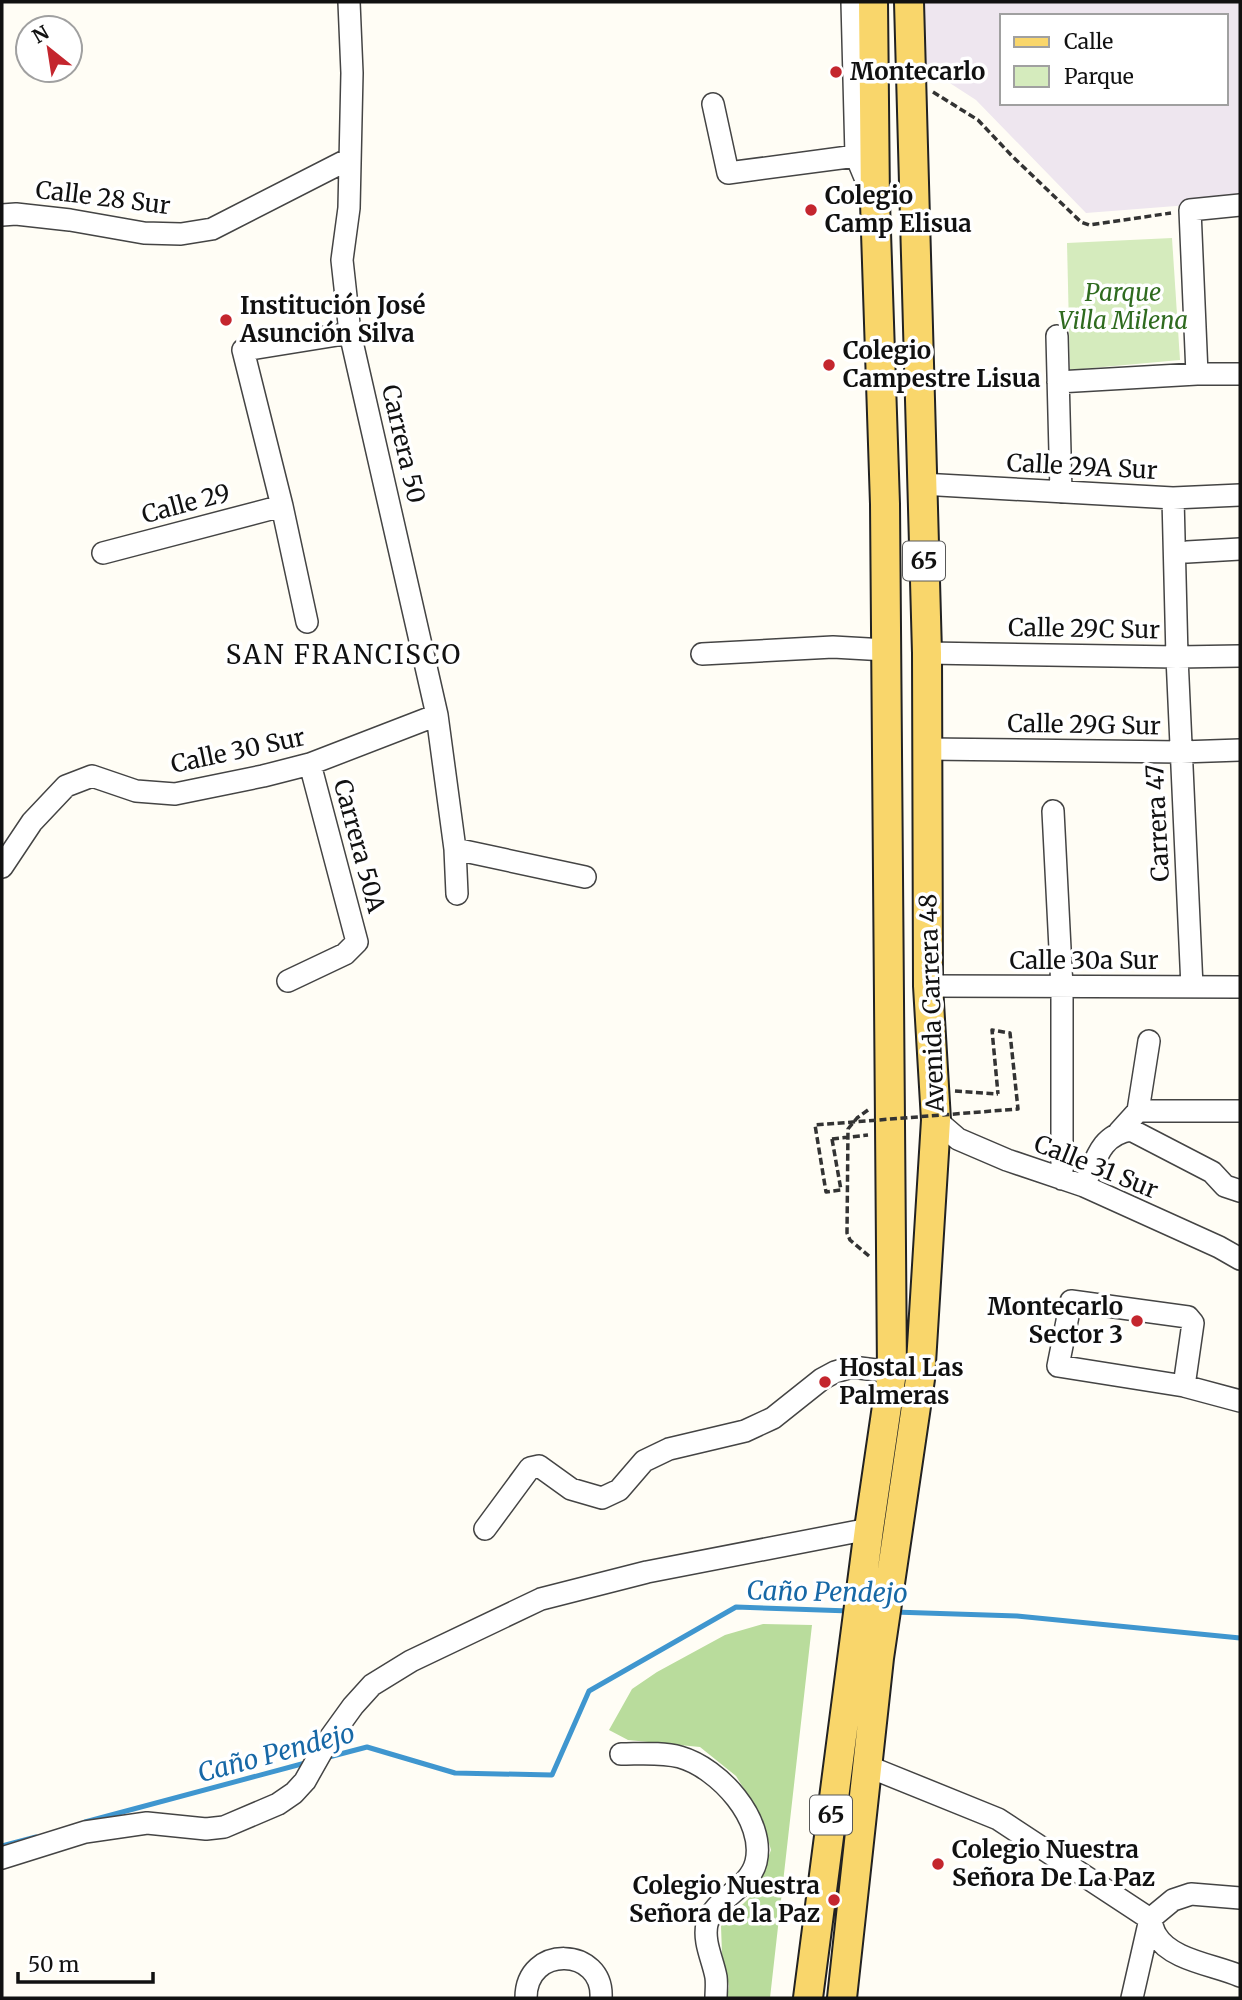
<svg xmlns="http://www.w3.org/2000/svg" width="1242" height="2000" font-family="Merriweather,serif">
	<style>
		.industrial { fill: #eee6ef; fill-rule: evenodd }
		.green { fill: #d5ebbd }
		.forest { fill: #b9dc9c }
		.lines { fill: none; stroke-linecap: round; stroke-linejoin: round }
		.stream { stroke: #3f96cf; stroke-width: 5 }
		.minor-casing { stroke: #444; stroke-width: 24 }
		.major-casing { stroke: #222; stroke-width: 32 }
		.path { stroke: #333; stroke-width: 3.5; stroke-dasharray: 7 3.5; stroke-linecap: butt }
		.minor { stroke: #fff; stroke-width: 21 }
		.major { stroke: #f9d66b; stroke-width: 28 }
		.path-bridge { stroke: #333; stroke-width: 3.5; stroke-dasharray: 7 3.5; stroke-linecap: butt }
		.poi-dot { fill: #c4262e; stroke: #fff; stroke-width: 2.5 }
		.labels { text-anchor: middle; stroke-width: 7; stroke-linejoin: round; paint-order: stroke }
		.shield { fill: #fff; stroke: #585858; stroke-width: 2 }
		.shield-label { font-size: 23px; font-weight: bold; fill: #111 }
		.poi-label { font-size: 24px; font-weight: bold; fill: #111; stroke: #fff; text-anchor: start }
		.street-label { font-size: 24px; fill: #111; stroke: #fff }
		.park-label { font-size: 24px; font-style: italic; fill: #2f6b1f; stroke: #fff }
		.neighbourhood-label { font-size: 26px; letter-spacing: 2px; fill: #111; stroke: #fff }
		.water-label { font-size: 26px; font-style: italic; fill: #1768a6; stroke: #fff }
	</style>
	<rect width="100%" height="100%" fill="#fffdf5"/>
	<path class="industrial" d="M921 2H1240V201L1086 213 976 100 922 65ZM1002 16H1226V103H1002Z"/>
	<path class="green" d="M1172 238 1180 360 1070 370 1067 243Z"/>
	<path class="forest" d="M763 1624 812 1625 770 1998H727L729 1986 722 1954 721 1926 755 1892 771 1850 762 1818 736 1776 700 1747 628 1740 609 1730 632 1689 657 1672 725 1635Z"/>
	<g class="lines">
		<path class="stream" d="M894 1612 1017 1616 1240 1638
			M325 1758 367 1747 455 1773 552 1775 589 1691 736 1607 850 1611
			M85 1822 309 1762
			M2 1846 36 1837"/>
		<g class="minor-casing">
			<path id="minor" d="M349 2 352 73 349 208 342 260 350 333 437 715 455 849 457 894
				M852 2 856 156 871 192
				M713 104 728 173 856 156
				M2 215 16 214 70 220 144 233 181 234 212 229 349 159
				M1057 336 1061 492
				M1197 374 1190 210 1240 205
				M1058 382 1197 374H1240
				M921 484 1173 498 1240 495
				M1173 498 1177 657 1192 987
				M1187 552 1240 549
				M103 553 282 506
				M307 622 282 506 243 350 350 333
				M927 653 1177 657 1240 656
				M702 654 833 647 886 650
				M927 749 1181 752 1240 750
				M1053 811 1062 988V1179
				M455 849 585 877
				M2 867 32 822 66 786 92 776 136 791 175 794 263 776 310 764 437 715
				M288 981 345 954 357 942 310 764
				M928 986 1240 987
				M1138 1111 1149 1041
				M936 1120 958 1139 1007 1160 1084 1186 1219 1247 1240 1259
				M1119 1132 1138 1111H1240
				M1084 1186C1096 1160 1100 1135 1131 1130L1212 1172 1225 1186 1240 1191
				M1184 1386 1193 1323 1188 1317 1071 1301 1058 1366 1184 1386 1240 1401
				M485 1529 530 1468 539 1466 571 1489 602 1498 619 1490 644 1461 669 1449 745 1431 773 1418 822 1379 835 1372 852 1367 892 1372
				M621 1754C640 1754 662 1752 680 1757 719 1768 766 1820 756 1862 749 1890 714 1898 707 1924 703 1942 713 1960 716 1977 717 1984 716 1991 716 1998
				M867 1766 998 1819 1150 1919C1152 1924 1153 1930 1156 1935 1170 1960 1215 1965 1240 1976
				M2 1858 85 1832 147 1823 206 1829 224 1827 278 1804 294 1793 305 1781 327 1742 353 1706 372 1685 411 1661 541 1599 647 1572 869 1529
				M526 1998C526 1944 604 1947 601 1998
				M1132 1998 1150 1919 1173 1900 1191 1894 1240 1898"/>
		</g>
		<g class="major-casing">
			<path id="major" d="M808 1998 869 1529 892 1372 885 504 875 202 873 2
				M842 1998 879 1658 920 1379 936 1120 928 986 927 653 909 2"/>
		</g>
		<path class="path" d="M933 92 978 120 1012 156 1081 222 1089 225 1171 213
			M955 1091 998 1094
			M868 1110 857 1118 848 1129 847 1233 850 1240 869 1256
			M832 1139 868 1135"/>
		<use href="#minor" class="minor"/>
		<use href="#major" class="major"/>
		<path class="path-bridge" d="M832 1139 841 1190 826 1192 815 1125 1018 1109 1010 1033 992 1030 998 1094"/>
	</g>
	<g class="poi-dot">
		<circle cx="836" cy="72" r="7"/>
		<circle cx="811" cy="210" r="7"/>
		<circle cx="226" cy="320" r="7"/>
		<circle cx="829" cy="365" r="7"/>
		<circle cx="1137" cy="1321" r="7"/>
		<circle cx="825" cy="1382" r="7"/>
		<circle cx="938" cy="1864" r="7"/>
		<circle cx="834" cy="1900" r="7"/>
	</g>
	<g class="labels">
		<g class="shield">
			<rect x="903" y="541.5" width="42" height="39" rx="5"/>
			<rect x="810" y="1795.5" width="42" height="39" rx="5"/>
		</g>
		<g class="shield-label">
			<text x="924" y="569">65</text>
			<text x="831" y="1823">65</text>
		</g>
		<g class="poi-label">
			<text x="850" y="80">Montecarlo</text>
			<text x="825" y="204">Colegio<tspan x="825" dy="28">Camp Elisua</tspan></text>
			<text x="240" y="314">Institución José<tspan x="240" dy="28">Asunción Silva</tspan></text>
			<text x="843" y="359">Colegio<tspan x="843" dy="28">Campestre Lisua</tspan></text>
			<text x="1123" y="1315" text-anchor="end">Montecarlo<tspan x="1123" dy="28">Sector 3</tspan></text>
			<text x="839" y="1376">Hostal Las<tspan x="839" dy="28">Palmeras</tspan></text>
			<text x="952" y="1858">Colegio Nuestra<tspan x="952" dy="28">Señora De La Paz</tspan></text>
			<text x="820" y="1894" text-anchor="end">Colegio Nuestra<tspan x="820" dy="28">Señora de la Paz</tspan></text>
		</g>
		<g class="street-label">
			<text transform="translate(103 198) rotate(7)" y="8">Calle 28 Sur</text>
			<text transform="translate(403 444) rotate(77)" y="8">Carrera 50</text>
			<text transform="translate(1082 467) rotate(3)" y="8">Calle 29A Sur</text>
			<text transform="translate(186 504) rotate(-15)" y="8">Calle 29</text>
			<text transform="translate(1084 629) rotate(1)" y="8">Calle 29C Sur</text>
			<text transform="translate(1084 725) rotate(1)" y="8">Calle 29G Sur</text>
			<text transform="translate(238 751) rotate(-12)" y="8">Calle 30 Sur</text>
			<text transform="translate(1158 823) rotate(-93)" y="8">Carrera 47</text>
			<text transform="translate(359 846) rotate(75)" y="8">Carrera 50A</text>
			<text x="1084" y="969">Calle 30a Sur</text>
			<text transform="translate(932 1003) rotate(-92)" y="8">Avenida Carrera 48</text>
			<text transform="translate(1096 1167) rotate(22)" y="8">Calle 31 Sur</text>
		</g>
		<g class="park-label">
			<text x="1123" y="301">Parque<tspan x="1123" dy="28">Villa Milena</tspan></text>
		</g>
		<g class="neighbourhood-label">
			<text x="344" y="664">SAN FRANCISCO</text>
		</g>
		<g class="water-label">
			<text transform="translate(827 1592) rotate(1)" y="9">Caño Pendejo</text>
			<text transform="translate(276 1753) rotate(-15)" y="9">Caño Pendejo</text>
		</g>
	</g>
	<rect width="1242" height="2000" fill="none" stroke="#111111" stroke-width="7"/>
	<rect x="1000" y="14" width="228" height="91" fill="#ffffff" stroke="#a0a0a0" stroke-width="2"/>
	<rect x="1014" y="37" width="35" height="10" fill="#f9d66b" stroke="#a0a0a0" stroke-width="2"/>
	<text x="1064" y="49" font-size="21" fill="#111111">Calle</text>
	<rect x="1014" y="66" width="35" height="21" fill="#d5ebbd" stroke="#a0a0a0" stroke-width="2"/>
	<text x="1064" y="84" font-size="21" fill="#111111">Parque</text>
	<g transform="translate(49 49) rotate(330)"><circle r="33" fill="#ffffff" stroke="#a0a0a0" stroke-width="2"/>
	<path d="M0-5L12 26L0 18L-12 26Z" fill="#c4262e"/>
	<text y="-10" font-size="19" font-weight="bold" text-anchor="middle" fill="#111111">N</text>
	</g>
	<path d="M18 1972v10h135v-10" fill="none" stroke="#111111" stroke-width="3.5"/>
	<text x="28" y="1972" font-size="21" fill="#111111" stroke="#ffffff" stroke-width="5" paint-order="stroke">50 m</text>
</svg>
